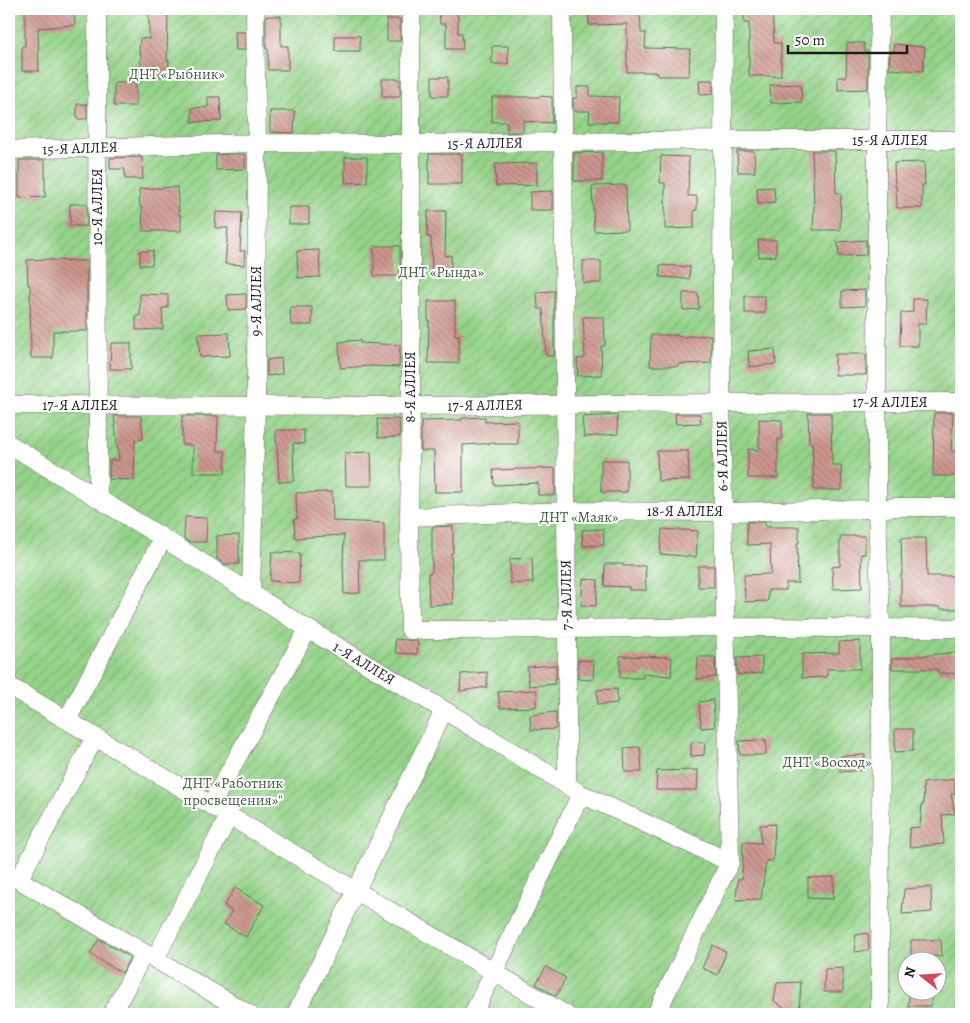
<svg xmlns="http://www.w3.org/2000/svg" width="970" height="1023" font-family="Alegreya,serif">
	<style>
		.garden { fill: url(#garden-furrows); stroke: #587852; fill-rule: evenodd }
		.building { fill: url(#building-back-hatch) }
		.lines { fill: none; stroke-linecap: round; stroke-linejoin: round }
		.minor-casing { stroke: #67635b; stroke-width: 19 }
		.minor { stroke: #fff; stroke-width: 18 }
		.labels { text-anchor: middle; stroke-width: 4; stroke-linejoin: round; paint-order: stroke }
		.park-label { font-size: 15px; fill: #465c42; stroke: #fff }
		.street-label { font-size: 15px; fill: #1c1c1c; stroke: #fff }
	</style>
	<defs>
		<pattern id="garden-furrows" width="10" height="10" patternUnits="userSpaceOnUse" patternTransform="scale(1.25)"><rect width="10" height="10" fill="#94d389"/><path d="M-1 1l2-2M0 10L10 0M9 11l2-2" fill="none" stroke="#7fb576"/></pattern>
		<pattern id="building-back-hatch" width="6" height="6" patternUnits="userSpaceOnUse" patternTransform="scale(1.25)"><rect width="6" height="6" fill="#cd968e"/><path d="M-1 5l2 2M0 0l6 6M5-1l2 2" fill="none" stroke="#a67a73"/></pattern>
	</defs>
	<rect width="100%" height="100%" fill="#fff"/>
	<filter id="ink" filterUnits="userSpaceOnUse"><feTurbulence type="fractalNoise" baseFrequency=".02" numOctaves="2"/><feDisplacementMap in="SourceGraphic" scale="10" xChannelSelector="R" yChannelSelector="G"/><feConvolveMatrix kernelMatrix="1 2 1 2 8 2 1 2 1" color-interpolation-filters="sRGB"/></filter>
	<filter id="wash" filterUnits="userSpaceOnUse"><feTurbulence type="fractalNoise" baseFrequency=".0096" numOctaves="4" result="noise"/><feDisplacementMap in="SourceGraphic" scale="20" xChannelSelector="R" yChannelSelector="G"/><feGaussianBlur stdDeviation="1.12" result="paint"/><feColorMatrix in="noise" values="0 0 0 0 0 0 0 0 0 0 0 0 0 0 0 0 0 1.4 0 .05"/><feComposite in="paint" operator="in"/></filter>
	<g filter="url(#wash)">
		<rect width="100%" height="100%" fill="#f2e8d1"/>
		<path class="garden" d="M9 9H961V1014H9ZM908 960H938V990H908Z"/>
		<g id="blocks">
			<path class="building" d="M25 9H74L75 25 38 28 39 71H22V46H25Z
				M588 9H640L641 33H646L645 48 690 49 689 76H657V72H627V24L589 25Z
				M744 9H772L774 43H781V76H749V23H744Z
				M439 10H458V33H462L463 49H446V24H440Z
				M149 14H168L167 60H169L168 76 141 75V53H139L140 38 149 39Z
				M266 16H281V46H288V70H268V49H266Z
				M387 19H400V41H387Z
				M235 32H245V50H236Z
				M335 36H360V51H335Z
				M847 43H864V51H868V89L838 90V77H846Z
				M894 44 925 47 923 71 889 69 890 52H894Z
				M492 46H508V64H492Z
				M432 77H448V96H432Z
				M382 79H400V97H382Z
				M699 80H713V94L700 95Z
				M114 83H136V106H114Z
				M801 84 802 102 771 103 770 85Z
				M577 87H590V96L619 97 618 122H589L590 111H573V98H577Z
				M540 96 552 97V123L523 121V132H507V122H492V97H540Z
				M208 97H220L221 121 192 122V108L208 107Z
				M77 104H87V119H77Z
				M270 111H295L294 133 270 132Z
				M737 151H754L755 172H738Z
				M812 151H835L836 193H841L840 230H813L814 205Z
				M602 152V181H574V153Z
				M231 154H245V169L216 170V155Z
				M429 154H462V184H429Z
				M661 156 689 157 688 196H697V210H694V228L665 229V183H660Z
				M142 157 143 179H125V169H110V158Z
				M345 157H367V182L345 183Z
				M19 160H45V197L19 198Z
				M924 162 925 185H922V208H897L896 186H895L894 163Z
				M537 163V185L496 186 495 164Z
				M626 185 627 230 594 231 592 186Z
				M177 187 179 215H181V231H143L142 207H140L139 189Z
				M774 187 775 202 758 204 757 188Z
				M553 191V210H530V192Z
				M70 204H87V226H70Z
				M289 207H309V224H289Z
				M428 211H446L445 256 451 255V275L432 276 431 237H427Z
				M216 212 242 213 240 251H245L244 265 225 264 228 228H215Z
				M758 240H776V256L759 257Z
				M866 240V255L839 256 838 242Z
				M374 246H400V276H374Z
				M319 250 320 277 298 278 297 251Z
				M140 251H153L152 265H140Z
				M51 259V260L87 261V331H53V358H31L30 285H28L27 260Z
				M583 261H601V283H583Z
				M660 265 690 267 689 279 660 277Z
				M865 290V306L842 307V291Z
				M554 291V356H546L543 309H538L537 292Z
				M683 293H698L699 309 683 310Z
				M140 294 168 295V308H162L163 329 136 330V316H140Z
				M246 294V309L228 310 227 295Z
				M745 296H765V313H745Z
				M913 299H927L926 324H918V346H900L901 313 913 312Z
				M428 301H455V335H459V363H428L429 320H428Z
				M290 307H312V325H291Z
				M583 317H604L605 346H601L602 375 578 376 577 359 585 358Z
				M229 333 230 356 200 357 198 334Z
				M651 335H678V337L711 335V363L678 364V366H650Z
				M360 340V343L400 345 399 367 371 366 340 368 339 342Z
				M111 343H131V369H110Z
				M775 349 776 364 749 367 748 351Z
				M835 354H866V375H835Z
				M281 358 282 374 267 376V360Z
				M808 413H831L832 465H841L842 490H814L812 443H809Z
				M934 413H953L951 451H961L960 476H933Z
				M675 414H700L701 423 676 424Z
				M617 415 618 434 584 437 582 417Z
				M114 416H141L143 439 135 440 134 480 109 479 110 460H119Z
				M182 416H218L217 451H225V473H193V445H182Z
				M485 417V422L518 421V444H495V443L463 445V492H435L434 451H421V421L462 420V418Z
				M377 419H399L400 437 378 438Z
				M759 419 782 420V439H778V478H748V449L759 450Z
				M276 430H304V444L293 443 294 481 279 482 277 443H276Z
				M657 451H688L689 480 658 481Z
				M371 452 372 486H346L345 453Z
				M601 460H627V492H601Z
				M555 468V495H538V483L494 485 493 470Z
				M332 492 333 521 384 523V560H359L360 593 344 594 343 563 344 535 295 538 294 519H297L296 493Z
				M185 517 207 518 206 542H189L184 539Z
				M747 522H765V527H799V543H797L798 583H786V590H768V601L745 602 744 575 771 574 770 544 747 545Z
				M453 526V553H451L453 604 429 605 428 573H432V527Z
				M603 529 604 545 583 546 582 530Z
				M662 529 698 531 696 557 660 554Z
				M239 535V564H224L217 559V536Z
				M840 536H865V554H861L862 588 833 589 832 567 840 566Z
				M901 538H926L927 576H961V609H940V607H901V575H902Z
				M272 552 300 553 299 583 270 581Z
				M532 558 533 583H510V559Z
				M605 564H623V566H645L646 590H629V587L604 586Z
				M698 566H714V587H698Z
				M583 579 598 580 596 606 581 605Z
				M395 639 418 641 417 654 396 653Z
				M860 641V669H827V677L802 678V654L839 653V642Z
				M948 653H961V674L938 673V669H892V659Z
				M620 656 672 657 671 676 643 674V678H620Z
				M698 657H715L716 677 697 679Z
				M762 657V673L737 675V658Z
				M578 660 594 661 593 680 578 679Z
				M556 665V679H554L555 684 529 686 527 667Z
				M487 672V687L460 691 461 674Z
				M617 689V703L598 705 597 690Z
				M537 690 536 707 500 708 498 692Z
				M713 700 715 727 701 728 699 702Z
				M556 712V729L531 730 530 715Z
				M895 729H913V751L895 752Z
				M766 740V755H740L739 741Z
				M691 742 705 743 704 755 691 756Z
				M640 747 642 772H625L624 748Z
				M865 755 864 770 840 772 841 756Z
				M698 770 697 790H656L657 771Z
				M955 779V794H951L955 814 942 815 944 844 910 847 909 828 920 827 922 804H924L923 783Z
				M775 824 773 861H766L761 899 736 900 738 879H742L743 842 761 843 760 825Z
				M834 877 833 899 808 898V878Z
				M931 887 932 912 902 914 904 889Z
				M235 888 264 905 246 937 224 924 232 911 224 906Z
				M868 933 869 950 854 952 856 935Z
				M99 939 130 957 122 973 90 954Z
				M911 940H941L942 956 911 957Z
				M713 945 726 952 718 975 702 968Z
				M546 967 566 978 556 996 536 984Z
				M843 968V992H824L825 969Z
				M801 982 799 1013H784L783 1007 774 1001 777 983Z
				M910 990H932L931 1006H908Z"/>
		</g>
	</g>
	<g filter="url(#ink)">
		<use href="#blocks" fill-opacity="0" stroke="#67635b" stroke-width="1"/>
		<g class="lines">
			<g class="minor-casing">
				<path id="minor" d="M97 9 98 498
					M411 9V406L409 517 410 630C514 630 619 628 723 627 803 627 882 629 961 628
					M562 9 567 630V785
					M880 9 877 140V509L881 629 880 1014
					M9 150 257 143 411 144 724 140H961
					M9 405 411 406 721 403 961 402
					M9 444 163 538 308 629 444 710 581 794 730 862
					M409 517 565 511 723 512 877 509 895 507H961
					M251 593 256 405 257 143 255 9
					M9 686 565 1014
					M67 720 163 538
					M211 805 308 629
					M9 874 249 1014
					M19 879 95 737
					M155 959 229 816
					M112 1014 144 953
					M296 1014 444 710
					M473 1014 581 794
					M656 1014 730 862 721 403 724 9"/>
			</g>
			<use href="#minor" class="minor"/>
		</g>
	</g>
	<g class="labels">
		<g class="park-label">
			<text x="177" y="79">ДНТ «Рыбник»</text>
			<text x="441" y="277">ДНТ «Рында»</text>
			<text x="579" y="522">ДНТ «Маяк»</text>
			<text x="827" y="767">ДНТ «Восход»</text>
			<text x="233" y="788">ДНТ «Работник<tspan x="233" dy="17">просвещения»"</tspan></text>
		</g>
		<g class="street-label">
			<text x="890" y="145">15-Я АЛЛЕЯ</text>
			<text transform="translate(485 143) rotate(-1)" y="5">15-Я АЛЛЕЯ</text>
			<text transform="translate(80 148) rotate(-2)" y="5">15-Я АЛЛЕЯ</text>
			<text transform="translate(97 207) rotate(-90)" y="5">10-Я АЛЛЕЯ</text>
			<text transform="translate(256 301) rotate(-90)" y="5">9-Я АЛЛЕЯ</text>
			<text transform="translate(410 387) rotate(-90)" y="5">8-Я АЛЛЕЯ</text>
			<text x="890" y="407">17-Я АЛЛЕЯ</text>
			<text x="80" y="410">17-Я АЛЛЕЯ</text>
			<text transform="translate(485 405) rotate(-1)" y="5">17-Я АЛЛЕЯ</text>
			<text transform="translate(722 456) rotate(-91)" y="5">6-Я АЛЛЕЯ</text>
			<text x="685" y="516">18-Я АЛЛЕЯ</text>
			<text transform="translate(566 595) rotate(-91)" y="5">7-Я АЛЛЕЯ</text>
			<text transform="translate(364 663) rotate(31)" y="5">1-Я АЛЛЕЯ</text>
		</g>
	</g>
	<rect width="970" height="1023" fill="none" stroke="#fff" stroke-width="30"/>
	<g transform="translate(922 976) rotate(287)"><circle r="24" fill="#ffffff" stroke="#a4a4a4"/>
	<path d="M0-4L9 19L0 12L-9 19Z" fill="#d1495b"/>
	<text y="-8" font-size="14" font-weight="bold" text-anchor="middle" fill="#1c1c1c">N</text>
	</g>
	<path d="M788 45v8h119v-8" fill="none" stroke="#1c1c1c" stroke-width="2.5"/>
	<text x="795" y="45" font-size="15" fill="#1c1c1c" stroke="#ffffff" stroke-width="4" paint-order="stroke">50 m</text>
</svg>
